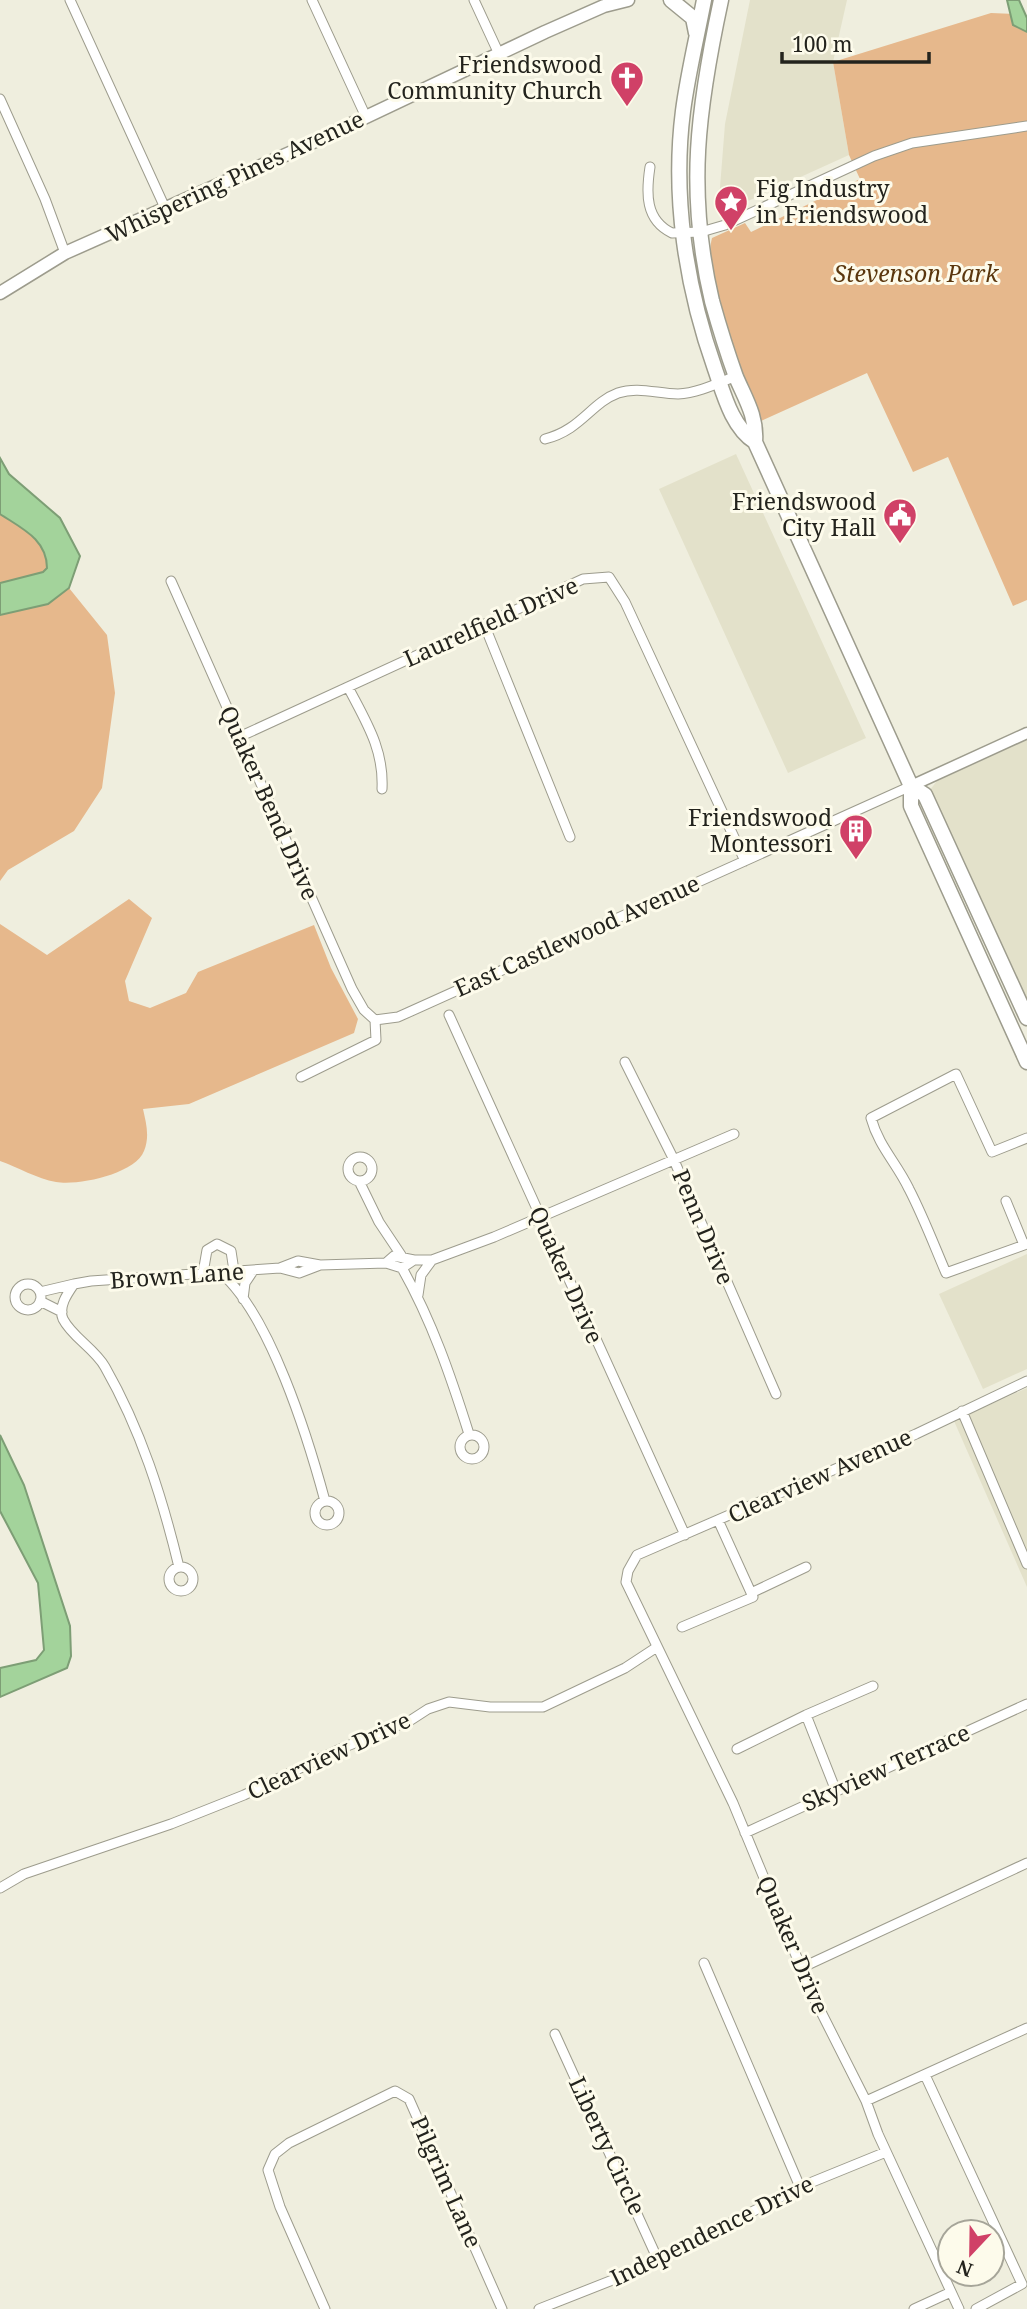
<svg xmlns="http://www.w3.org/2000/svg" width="1027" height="2309" font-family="'Noto Serif',serif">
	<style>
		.built { fill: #e3e1ca }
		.green { fill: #e6b88c }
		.water { fill: #a3d39b; stroke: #7d9e75; stroke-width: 2 }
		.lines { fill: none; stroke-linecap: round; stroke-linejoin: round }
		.minor-casing { stroke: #9d9c8d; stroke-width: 11 }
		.tertiary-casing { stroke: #9d9c8d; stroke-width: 13 }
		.secondary-casing { stroke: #9d9c8d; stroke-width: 15 }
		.primary-casing { stroke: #9d9c8d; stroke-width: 17 }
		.minor { stroke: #fff; stroke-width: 9 }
		.tertiary { stroke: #fff; stroke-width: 10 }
		.secondary { stroke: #fff; stroke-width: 12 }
		.primary { stroke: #fff; stroke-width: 14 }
		.labels { text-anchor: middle; stroke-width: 6; stroke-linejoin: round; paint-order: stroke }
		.poi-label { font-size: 23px; fill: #23231d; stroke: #fdfbeb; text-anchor: end }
		.street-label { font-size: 23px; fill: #23231d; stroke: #fdfbeb }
		.park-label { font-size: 23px; font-style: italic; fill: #5b370e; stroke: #fdfbeb }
	</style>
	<rect width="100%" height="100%" fill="#efeede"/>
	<path class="built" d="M750 0H847L833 62 849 155 737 206 719 200 725 124Z
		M736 454 866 738 788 773 659 489Z
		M1027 740V1005L929 791 937 781Z
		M1027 1254V1369L983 1389 939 1294Z
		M1027 1388V1587L954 1421Z"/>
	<path class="green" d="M991 13 1015 14 1027 21V600L1013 606 948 457 913 472 867 373 761 421C744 381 701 279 712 238L745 223 751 232 860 179 849 155 833 62Z
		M0 514C21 528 47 539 47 568L43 572 0 583Z
		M69 588 107 635 115 693 102 788 74 831 8 870 0 881V615L48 604Z
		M129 899 152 918 125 981 129 1001 150 1008 186 993 198 972 314 925 331 968 358 1019 354 1033 189 1104 143 1109C146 1123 150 1136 144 1151 135 1174 78 1186 56 1182 37 1179 18 1167 0 1161V924L47 955Z"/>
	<path class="water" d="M1007 0H1019L1027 18V32L1013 25Z
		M0 458 9 474 60 518 80 556 69 588 48 604 0 615V583L43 572 47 568C47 539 21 528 0 514Z
		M0 1435 24 1485 70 1626 71 1656 67 1668 0 1697V1668L36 1660 44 1650 38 1583 0 1511Z"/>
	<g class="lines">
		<g class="minor-casing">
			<path id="minor" d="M70 0 166 210
				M312 0 366 117
				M474 0 499 54
				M0 99 45 199 65 253
				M650 167C646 193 645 220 672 233L701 232 725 225 874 156 912 143 1027 126
				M545 439C581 430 591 403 618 393 638 386 658 394 678 394 698 393 718 383 736 376
				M171 581 352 989 364 1010 375 1020
				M484 624 570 837
				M348 687C366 722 384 749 382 789
				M239 737 583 579 609 577 625 602 745 861
				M449 1015 685 1535
				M375 1020 398 1017 911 786
				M625 1062 673 1158 776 1394
				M301 1077 376 1040 375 1020
				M1027 1138 992 1152 956 1074 871 1118C879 1147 896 1162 909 1189 923 1216 934 1245 946 1273L1027 1244
				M348 1169a12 12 0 1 1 24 0a12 12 0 1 1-24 0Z
				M359 1181 379 1222 401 1255
				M1006 1201 1024 1245
				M414 1260H432L494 1237 734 1134
				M280 1268 299 1273 320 1265
				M402 1268C432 1321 451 1377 469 1434
				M220 1272C270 1314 308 1438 325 1501
				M203 1273 207 1250 217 1244 231 1251 234 1271
				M15 1297a13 13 0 1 1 26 0a13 13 0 1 1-26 0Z
				M40 1292 74 1284
				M418 1295 421 1275 432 1260
				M243 1299 245 1283 253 1271
				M40 1301 62 1312
				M962 1411 1027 1564
				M460 1447a12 12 0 1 1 24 0a12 12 0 1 1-24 0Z
				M315 1513a12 12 0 1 1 24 0a12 12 0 1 1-24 0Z
				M169 1579a12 12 0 1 1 24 0a12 12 0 1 1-24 0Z
				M179 1567C162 1497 141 1430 105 1367 95 1349 72 1337 63 1319 58 1307 67 1294 74 1284L91 1281 280 1268 298 1261 320 1265 386 1263 402 1268 414 1260 394 1256 386 1263
				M751 1593 806 1567
				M682 1627 753 1597 718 1520
				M806 1715 836 1791
				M737 1749 806 1715 873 1686
				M745 1833 1027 1704
				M0 1888 24 1874 171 1824 244 1795 340 1749 411 1720 428 1709 449 1702 490 1707H543L625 1668 657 1647
				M704 1963 800 2187
				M801 1968 1027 1863
				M555 2034 658 2260
				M925 2075 1022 2284 976 2309
				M866 2101 1027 2028
				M325 2309 280 2207 268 2170 275 2154 289 2143 395 2091 409 2099 502 2309
				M539 2309 643 2268 800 2187 886 2152
				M914 2309 951 2292
				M959 2309 878 2134 866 2101 812 1994 733 1803 626 1582 628 1571 637 1555 916 1434 1027 1381"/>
		</g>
		<g class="tertiary-casing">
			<path id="tertiary" d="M911 786 1027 733"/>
		</g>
		<g class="secondary-casing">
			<path id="secondary" d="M0 293 65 253 292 152 545 32 604 6 628 0"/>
		</g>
		<g class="primary-casing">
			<path id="primary" d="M671 0 693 18 696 33
				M704 0C697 37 688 73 683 111 672 197 686 287 715 369 724 395 732 427 755 442
				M721 0C698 107 686 191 712 301 719 326 727 352 736 377 746 400 757 417 755 442L911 786V806L1027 1062
				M911 786 925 795 1027 1018"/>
		</g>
		<use href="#minor" class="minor"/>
		<use href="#tertiary" class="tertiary"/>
		<use href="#secondary" class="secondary"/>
		<use href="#primary" class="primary"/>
	</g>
	<defs>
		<g id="church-pin" transform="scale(1.75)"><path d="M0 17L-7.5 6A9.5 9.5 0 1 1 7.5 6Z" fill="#d04167" stroke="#fdfbeb"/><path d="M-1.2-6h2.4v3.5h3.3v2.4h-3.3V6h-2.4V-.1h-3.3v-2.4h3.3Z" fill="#fff"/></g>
		<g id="sight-pin" transform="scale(1.75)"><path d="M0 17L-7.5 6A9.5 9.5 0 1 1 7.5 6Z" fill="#d04167" stroke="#fdfbeb"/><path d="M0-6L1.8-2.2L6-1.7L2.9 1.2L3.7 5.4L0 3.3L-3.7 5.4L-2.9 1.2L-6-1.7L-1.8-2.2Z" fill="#fff"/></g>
		<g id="civic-pin" transform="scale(1.75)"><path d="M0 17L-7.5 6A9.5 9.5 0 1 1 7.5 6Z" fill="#d04167" stroke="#fdfbeb"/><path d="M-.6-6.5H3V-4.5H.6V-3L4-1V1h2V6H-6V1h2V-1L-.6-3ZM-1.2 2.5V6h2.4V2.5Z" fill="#fff"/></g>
		<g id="building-pin" transform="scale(1.75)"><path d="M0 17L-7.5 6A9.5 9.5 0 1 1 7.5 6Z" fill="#d04167" stroke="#fdfbeb"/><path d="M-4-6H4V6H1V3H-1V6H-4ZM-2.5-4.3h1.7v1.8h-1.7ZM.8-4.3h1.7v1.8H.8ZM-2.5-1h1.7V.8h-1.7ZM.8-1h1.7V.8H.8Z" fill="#fff"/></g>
	</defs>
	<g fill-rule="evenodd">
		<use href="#church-pin" x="627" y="78"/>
		<use href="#sight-pin" x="731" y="202"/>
		<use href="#civic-pin" x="900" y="515"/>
		<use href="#building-pin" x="856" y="831"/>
	</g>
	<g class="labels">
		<g class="poi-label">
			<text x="602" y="73">Friendswood<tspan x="602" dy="26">Community Church</tspan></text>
			<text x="756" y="197" text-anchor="start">Fig Industry<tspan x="756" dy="26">in Friendswood</tspan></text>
			<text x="876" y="510">Friendswood<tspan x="876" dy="26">City Hall</tspan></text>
			<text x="832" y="826">Friendswood<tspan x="832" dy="26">Montessori</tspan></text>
		</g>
		<g class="street-label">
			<text transform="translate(235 177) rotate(-25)" y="8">Whispering Pines Avenue</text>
			<text transform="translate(491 622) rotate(-24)" y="8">Laurelfield Drive</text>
			<text transform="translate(269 803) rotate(66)" y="8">Quaker Bend Drive</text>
			<text transform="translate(577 936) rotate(-24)" y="8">East Castlewood Avenue</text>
			<text transform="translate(703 1227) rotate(67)" y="8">Penn Drive</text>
			<text transform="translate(566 1275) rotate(66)" y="8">Quaker Drive</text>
			<text transform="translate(177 1276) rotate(-4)" y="8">Brown Lane</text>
			<text transform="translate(820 1476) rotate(-24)" y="8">Clearview Avenue</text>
			<text transform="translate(329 1756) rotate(-25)" y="8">Clearview Drive</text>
			<text transform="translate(886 1768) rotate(-24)" y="8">Skyview Terrace</text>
			<text transform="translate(793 1945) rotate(67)" y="8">Quaker Drive</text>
			<text transform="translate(607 2146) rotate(65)" y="8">Liberty Circle</text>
			<text transform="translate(446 2182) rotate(66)" y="8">Pilgrim Lane</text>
			<text transform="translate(712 2231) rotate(-26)" y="8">Independence Drive</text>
		</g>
		<g class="park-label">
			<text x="916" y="282">Stevenson Park</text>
		</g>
	</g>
	<g transform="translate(971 2253) rotate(202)"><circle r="33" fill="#fdfbeb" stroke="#a6a599" stroke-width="2"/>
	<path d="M0-5L12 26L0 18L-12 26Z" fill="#d04167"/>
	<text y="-10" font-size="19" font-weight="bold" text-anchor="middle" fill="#23231d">N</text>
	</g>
	<path d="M782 52v10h147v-10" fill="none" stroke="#23231d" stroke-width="3.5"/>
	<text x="792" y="52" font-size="21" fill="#23231d" stroke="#fdfbeb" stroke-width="5" paint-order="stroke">100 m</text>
</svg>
